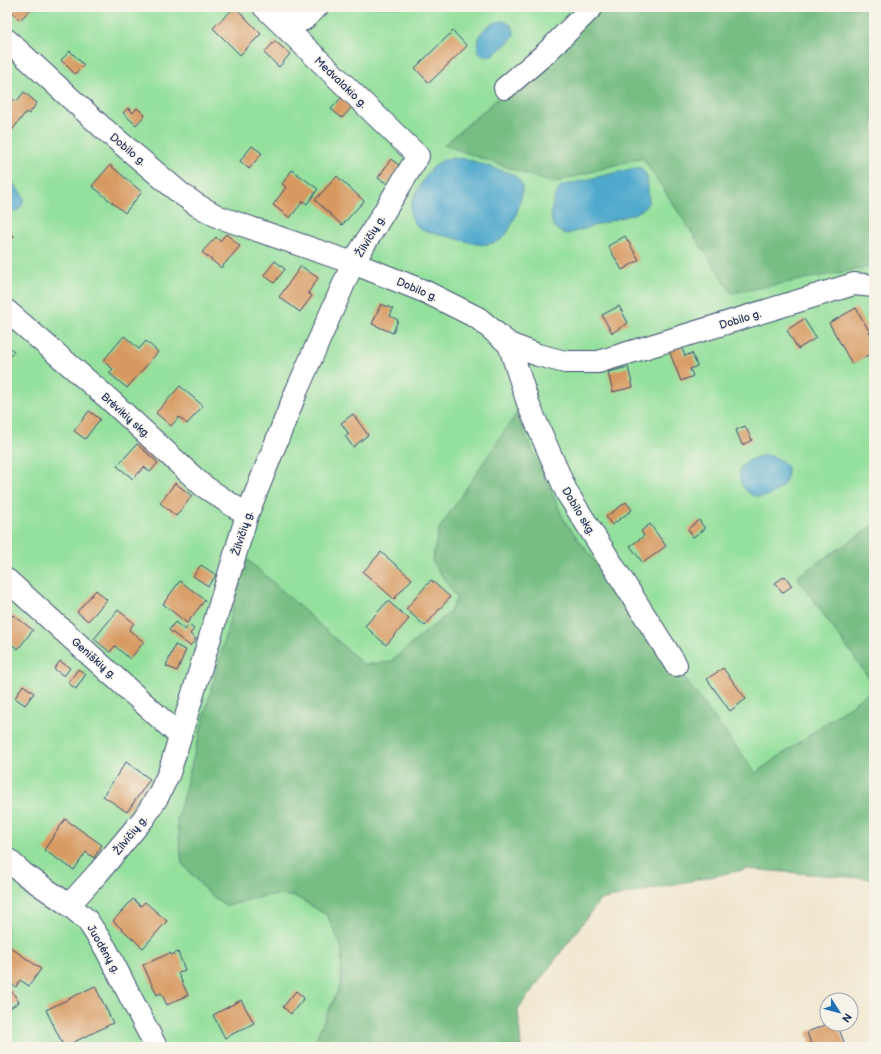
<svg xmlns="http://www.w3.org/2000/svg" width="881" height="1054" font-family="'Balsamiq Sans',sans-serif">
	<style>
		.green { fill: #94e09d; stroke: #58887e }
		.forest { fill: #77be84; stroke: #497671 }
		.water { fill: #4fa9cd; stroke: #356c96 }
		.building { fill: #d79960 }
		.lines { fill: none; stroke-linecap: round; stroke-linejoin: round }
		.minor-casing { stroke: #3b4a6f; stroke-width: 24 }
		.minor { stroke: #fff; stroke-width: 22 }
		.labels { text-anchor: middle; stroke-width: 3; stroke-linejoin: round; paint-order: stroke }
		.street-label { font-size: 11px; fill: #1b2f5e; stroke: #f7f3e8 }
	</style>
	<rect width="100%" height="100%" fill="#f7f3e8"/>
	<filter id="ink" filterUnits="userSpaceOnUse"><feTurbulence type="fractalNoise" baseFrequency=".025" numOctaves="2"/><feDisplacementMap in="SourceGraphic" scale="8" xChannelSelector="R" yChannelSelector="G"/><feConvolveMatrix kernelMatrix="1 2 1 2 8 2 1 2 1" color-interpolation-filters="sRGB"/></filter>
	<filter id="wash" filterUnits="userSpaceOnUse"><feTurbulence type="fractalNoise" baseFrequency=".012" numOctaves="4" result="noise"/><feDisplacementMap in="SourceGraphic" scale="16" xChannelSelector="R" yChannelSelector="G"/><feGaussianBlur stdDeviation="0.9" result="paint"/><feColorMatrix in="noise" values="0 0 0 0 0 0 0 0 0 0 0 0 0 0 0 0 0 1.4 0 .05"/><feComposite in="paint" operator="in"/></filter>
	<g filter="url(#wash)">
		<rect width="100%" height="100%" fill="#f0e6cd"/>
		<path class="green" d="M7 7H597L574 33 445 144 552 183 642 157 732 292 874 266V525L797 577 874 685V689L756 773 565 522 516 414 432 561 457 598 450 612 390 662 364 665 246 559 177 820 182 863 209 894 227 906 267 895 295 896 327 915 342 948 341 984 312 1047H7Z"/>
		<path class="forest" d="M597 7H874V266L732 293 642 157 552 183 444 145 574 33Z
			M516 414 565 522 756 773 874 689V879L747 869 600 900 518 1009 521 1047H312L341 984 342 948 327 915 295 896 267 895 227 906 209 894 182 863 177 820 246 558 364 665 390 662 450 612 457 598 432 561 439 529Z
			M874 525V685L797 577Z"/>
		<path class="water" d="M503 21 511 25 514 30C515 37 510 41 505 45 501 48 496 53 492 55 471 64 471 24 503 21Z
			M449 158 466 159 512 174C518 178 522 182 522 189 523 199 511 231 503 238 495 244 486 245 477 244L422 230C404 216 410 202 420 186 428 172 433 164 449 158Z
			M635 168H641L647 176 649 202 642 210 636 213 567 234C543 230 551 200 561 186Z
			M7 180 14 184 24 198 22 206 15 212 7 209Z
			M767 455C770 456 775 457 778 459 807 473 762 517 743 486 731 467 750 457 767 455Z"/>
		<g id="blocks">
			<path class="building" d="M7 7H33L20 20Z
				M235 7 261 34 240 55 213 28Z
				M453 31 467 46 429 83 415 68Z
				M275 41 290 54 279 67 264 53Z
				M70 51 84 65 75 74 61 60Z
				M24 92 37 103 29 114 26 112 7 137V94L16 102Z
				M342 97 352 107 342 118 331 109Z
				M128 108 133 113 137 108 145 115 136 125 123 113Z
				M252 146 262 153 249 169 240 161Z
				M391 159 400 166 388 184 378 178Z
				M110 165 142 192 125 213 92 186Z
				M292 170 318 189 307 204 303 201 290 218 273 205 286 187 282 184Z
				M337 176 364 201 342 225 315 200Z
				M7 230 14 236 7 244Z
				M226 234 240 246 221 268 202 252 216 237 220 241Z
				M625 236 639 260 622 270 608 246Z
				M275 261 285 269 274 283 264 275Z
				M301 266 318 278 308 293 312 296 300 312 279 297Z
				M381 304 393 309 390 316 398 320 393 333 372 324Z
				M619 306 628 323 612 333 602 315Z
				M856 308 874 340V352L852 364 829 323Z
				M804 319 816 338 798 349 787 330Z
				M124 336 139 349 146 341 158 352 127 388 109 373 113 369 103 361Z
				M7 346 14 351 7 361Z
				M681 346 685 356 692 353 697 366 690 369 693 376 681 381 669 351Z
				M628 367 633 387 613 392 608 372Z
				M180 386 203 406 187 424 179 417 171 426 156 413Z
				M89 411 100 419 85 439 74 431Z
				M353 414 368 435 353 447 345 436 349 434 341 423Z
				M745 426 752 440 742 445 736 430Z
				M137 444 158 463 150 472 144 467 133 479 117 466Z
				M175 483 192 496 176 516 160 503Z
				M626 502 632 510 612 525 606 517Z
				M699 520 705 529 693 537 688 529Z
				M650 524 666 546 643 563 630 546 644 536 641 531Z
				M381 552 412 579 394 599 363 572Z
				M201 565 216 575 208 586 193 576Z
				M785 576 792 586 782 593 775 583Z
				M431 580 450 597 425 626 406 609Z
				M180 581 205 600 187 623 163 604Z
				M96 590 107 600 88 621 77 612Z
				M388 601 409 619 386 645 365 626Z
				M118 610 134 623 129 630 144 642 130 659 115 646 110 652 94 639Z
				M13 615 33 630 18 649 7 641V623Z
				M175 622 185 630 189 625 194 629 190 634 196 639 190 646 169 630Z
				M175 645 186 650 177 671 166 666Z
				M60 661 70 668 64 676 54 669Z
				M723 668 746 699 730 711 707 679Z
				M78 669 86 674 76 689 68 683Z
				M23 685 34 693 25 705 15 698Z
				M126 762 150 779 127 812 103 796Z
				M65 819 102 845 94 858 86 852 74 870 44 850Z
				M133 899 141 906 145 902 167 921 143 948 113 921Z
				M10 947 41 969 29 986 20 980 16 987 7 981V951Z
				M178 952 185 970 178 973 188 995 167 1005 161 993 157 995 143 965 170 953 171 955Z
				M7 984 19 1002 7 1010Z
				M95 986 113 1023 64 1047 46 1010Z
				M296 991 304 998 291 1014 283 1007Z
				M241 1000 254 1023 225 1038 213 1015Z
				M828 1024H837L846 1047H812L807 1032Z"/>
		</g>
	</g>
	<g filter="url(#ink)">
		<use href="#blocks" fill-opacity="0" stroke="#3b4a6f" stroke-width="1"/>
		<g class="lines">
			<g class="minor-casing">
				<path id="minor" d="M289 7 303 20 317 7
					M7 40 103 128 180 193 197 205 219 217 353 263 426 292 478 318 509 344 538 355 565 362H598L854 284 874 286
					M505 88 546 53 592 7
					M7 311 110 400 202 485 247 515
					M509 344 529 406 567 493 676 665
					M7 580 180 736
					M7 859 24 874 69 905 87 920 106 949 156 1047
					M69 905 98 873 144 818 158 796 169 773 247 515 297 390 353 263 418 156 264 7"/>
			</g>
			<use href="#minor" class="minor"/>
		</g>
	</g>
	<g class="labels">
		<g class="street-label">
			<text transform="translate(341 82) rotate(44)" y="4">Medvalakio g.</text>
			<text transform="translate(128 149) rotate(40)" y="4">Dobilo g.</text>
			<text transform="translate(370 236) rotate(-59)" y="4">Žilvičių g.</text>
			<text transform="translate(417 289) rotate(23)" y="4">Dobilo g.</text>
			<text transform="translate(740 319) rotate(-17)" y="4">Dobilo g.</text>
			<text transform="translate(126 415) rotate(42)" y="4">Brėvikių skg.</text>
			<text transform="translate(579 511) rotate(59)" y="4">Dobilo skg.</text>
			<text transform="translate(242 533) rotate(-72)" y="4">Žilvičių g.</text>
			<text transform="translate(94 658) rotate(42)" y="4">Geniškių g.</text>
			<text transform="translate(130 835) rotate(-51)" y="4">Žilvičių g.</text>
			<text transform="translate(104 949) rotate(60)" y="4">Juodėnų g.</text>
		</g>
	</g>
	<rect width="881" height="1054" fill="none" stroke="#f7f3e8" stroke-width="24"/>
	<g transform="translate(839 1012) rotate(126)"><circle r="19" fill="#f7f3e8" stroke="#9fa5b1"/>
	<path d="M0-3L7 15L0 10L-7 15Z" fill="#1f6fb2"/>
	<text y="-6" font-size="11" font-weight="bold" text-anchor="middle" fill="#1b2f5e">N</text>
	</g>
</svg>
